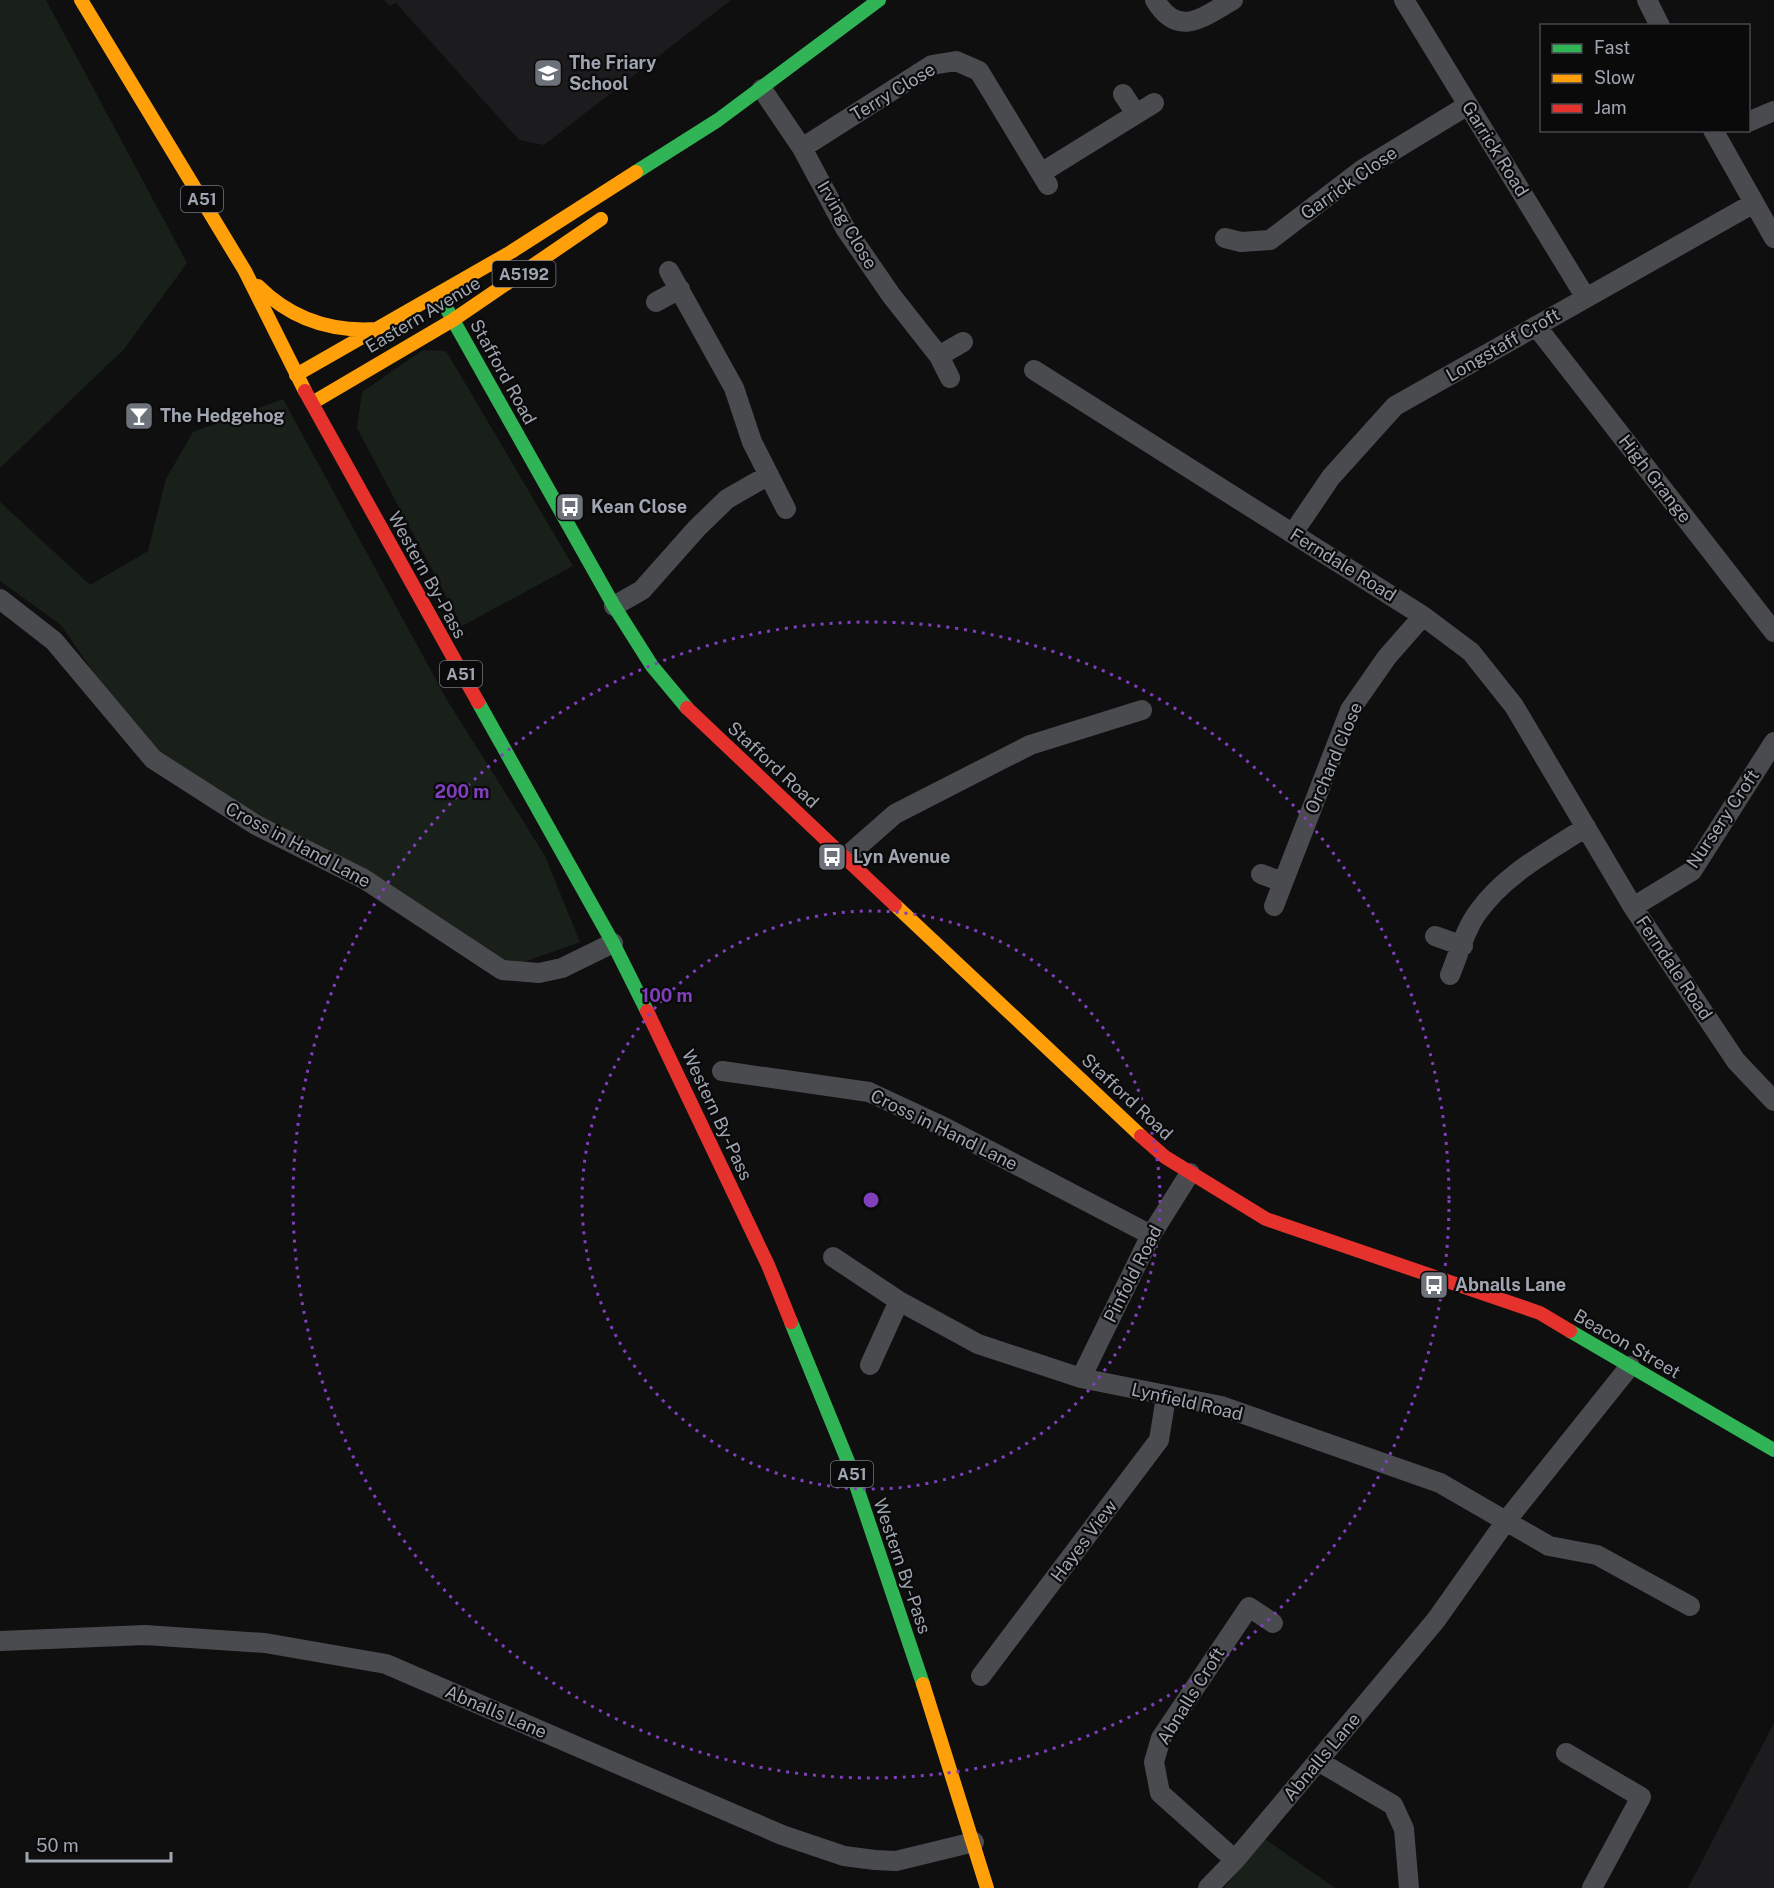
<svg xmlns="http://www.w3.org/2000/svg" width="1774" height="1888" font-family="'Public Sans',sans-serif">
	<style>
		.built { fill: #1c1c1e }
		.green { fill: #19201a }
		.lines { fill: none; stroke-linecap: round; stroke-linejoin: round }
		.street { stroke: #4a4b4f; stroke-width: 20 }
		.fast { stroke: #30b455; stroke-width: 14 }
		.slow { stroke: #ff9f0a; stroke-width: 14 }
		.jam { stroke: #e5322d; stroke-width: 14 }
		.ring { fill: none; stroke: #813ebd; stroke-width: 3; stroke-dasharray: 3 6 }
		.labels { text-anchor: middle; stroke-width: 4.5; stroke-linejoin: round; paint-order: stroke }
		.shield { fill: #0a0a0b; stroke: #73777f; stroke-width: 1.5 }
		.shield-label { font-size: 16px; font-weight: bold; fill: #a0a6b1 }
		.poi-label { font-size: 18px; font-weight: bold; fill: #a0a6b1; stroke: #0a0a0b; text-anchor: start }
		.street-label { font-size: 18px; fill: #a0a6b1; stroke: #0a0a0b }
		.centre { fill: #813ebd; stroke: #0a0a0b; stroke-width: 3 }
		.ring-label { font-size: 18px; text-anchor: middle; font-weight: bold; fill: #813ebd; stroke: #0a0a0b; stroke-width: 4.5; stroke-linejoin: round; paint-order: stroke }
	</style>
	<rect width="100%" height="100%" fill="#0f0f10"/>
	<path class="built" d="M384 0H731L544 145 519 140 396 3 389 6Z
		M1774 1723V1888H1688L1717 1832Z"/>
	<path class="green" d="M0 0H46L187 263 124 349 0 468Z
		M423 350 446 351 573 566 462 626 357 428 362 392Z
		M283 399 447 700 545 856 580 942 502 970 153 759 61 625 0 581V502L90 585 148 551 166 479 193 432Z
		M1265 1839 1335 1888H1224Z"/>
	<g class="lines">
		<path class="street" d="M1155 0C1178 39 1203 17 1233 0
			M1404 0 1586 298
			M1647 0 1660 26
			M762 89 802 148 845 228 891 295 939 356 950 378
			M1123 94 1136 114
			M1748 122 1774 111
			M1713 130 1774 238
			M802 148 932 65 956 61 979 71 1048 185
			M1041 173 1154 103
			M1225 238 1241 242 1270 240 1363 169 1468 105
			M669 271 734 388 752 442 786 509
			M656 302 680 289
			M1536 326 1774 632
			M939 356 963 342
			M1034 370 1423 616 1471 652 1514 706 1633 907 1736 1061 1774 1101
			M1293 533 1331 477 1395 406 1754 203
			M0 599 54 641 153 759 256 825 364 879 502 970 539 973 562 968 613 943
			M614 606 642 590 697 528 727 499 769 475
			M846 857 895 814 1030 745 1142 710
			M1261 874 1283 882
			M1274 906 1350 710 1387 657 1423 616
			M1633 907 1692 871 1774 742
			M1435 936 1463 946
			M1450 975C1458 956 1465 929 1478 912 1505 874 1548 852 1586 827
			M722 1071 869 1092 944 1127 1151 1235
			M833 1257 899 1301 978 1344 1081 1378 1221 1406 1440 1483 1549 1546 1597 1555 1690 1606
			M870 1365 899 1301
			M1081 1378 1151 1235 1190 1173
			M0 1641 145 1635 265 1643 386 1664 782 1835 844 1856 875 1860 896 1861 974 1842
			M981 1676 1159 1440 1166 1397
			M1566 1753 1641 1797 1592 1888
			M1318 1761 1393 1805 1404 1829 1409 1888
			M1235 1860 1160 1793 1154 1762 1161 1738 1249 1607 1273 1623
			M1208 1888 1235 1860 1436 1620 1506 1521 1630 1366"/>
		<path class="fast" d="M636 172 718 120 879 0
			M444 304 614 606 652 666 687 708
			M478 702 613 943 647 1011
			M791 1322 849 1464 923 1684
			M1570 1331 1774 1450"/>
		<path class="slow" d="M81 0 245 271 305 391
			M258 286C291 319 330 332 376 329
			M296 375 511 252 636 172
			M312 403 453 320 601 219
			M895 905 1141 1136
			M923 1684 987 1888"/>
		<path class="jam" d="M305 391 478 702
			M687 708 895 905
			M647 1011 768 1265 791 1322
			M1141 1136 1165 1157 1266 1219 1540 1313 1570 1331"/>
	</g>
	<g class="ring">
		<circle cx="871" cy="1200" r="289"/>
		<circle cx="871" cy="1200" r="578"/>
	</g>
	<defs>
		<g id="school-square" transform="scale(1.5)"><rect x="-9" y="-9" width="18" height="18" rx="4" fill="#6d7179" stroke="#0a0a0b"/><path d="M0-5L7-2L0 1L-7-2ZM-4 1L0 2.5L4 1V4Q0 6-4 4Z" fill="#fff"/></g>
		<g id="bar-square" transform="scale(1.5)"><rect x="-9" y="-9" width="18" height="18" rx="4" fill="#6d7179" stroke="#0a0a0b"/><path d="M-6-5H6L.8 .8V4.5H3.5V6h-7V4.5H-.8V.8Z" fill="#fff"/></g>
		<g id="bus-square" transform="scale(1.5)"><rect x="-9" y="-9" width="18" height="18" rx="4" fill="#6d7179" stroke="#0a0a0b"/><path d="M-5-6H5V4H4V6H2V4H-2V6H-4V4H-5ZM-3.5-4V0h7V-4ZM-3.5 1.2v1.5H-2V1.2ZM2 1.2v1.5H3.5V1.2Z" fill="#fff"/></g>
	</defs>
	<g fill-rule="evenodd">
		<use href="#school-square" x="548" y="73"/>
		<use href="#bar-square" x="139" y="416"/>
		<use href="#bus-square" x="570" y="507"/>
		<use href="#bus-square" x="832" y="857"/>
		<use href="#bus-square" x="1434" y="1285"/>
	</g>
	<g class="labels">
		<g class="shield">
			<rect x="181" y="186" width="42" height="26" rx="4.5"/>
			<rect x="492.5" y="261" width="63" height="26" rx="4.5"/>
			<rect x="440" y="661" width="42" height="26" rx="4.5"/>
			<rect x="831" y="1461" width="42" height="26" rx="4.5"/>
		</g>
		<g class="shield-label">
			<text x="202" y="205">A51</text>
			<text x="524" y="280">A5192</text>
			<text x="461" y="680">A51</text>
			<text x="852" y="1480">A51</text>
		</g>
		<g class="poi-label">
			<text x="569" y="69">The Friary<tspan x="569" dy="21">School</tspan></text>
			<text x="160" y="422">The Hedgehog</text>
			<text x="591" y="513">Kean Close</text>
			<text x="853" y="863">Lyn Avenue</text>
			<text x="1455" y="1291">Abnalls Lane</text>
		</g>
		<g class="street-label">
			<text transform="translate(893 92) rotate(-31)" y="6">Terry Close</text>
			<text transform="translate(1495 149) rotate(58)" y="6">Garrick Road</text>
			<text transform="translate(1349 183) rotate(-35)" y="6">Garrick Close</text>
			<text transform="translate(847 225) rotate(59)" y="6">Irving Close</text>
			<text transform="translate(423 315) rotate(-31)" y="6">Eastern Avenue</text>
			<text transform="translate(1503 345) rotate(-30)" y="6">Longstaff Croft</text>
			<text transform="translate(503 372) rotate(61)" y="6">Stafford Road</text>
			<text transform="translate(1655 479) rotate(52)" y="6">High Grange</text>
			<text transform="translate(1343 565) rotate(32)" y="6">Ferndale Road</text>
			<text transform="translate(427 575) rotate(61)" y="6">Western By-Pass</text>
			<text transform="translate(1334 758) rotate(-67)" y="6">Orchard Close</text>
			<text transform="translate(773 765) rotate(43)" y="6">Stafford Road</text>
			<text transform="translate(1723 819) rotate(-56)" y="6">Nursery Croft</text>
			<text transform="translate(298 845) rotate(28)" y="6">Cross in Hand Lane</text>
			<text transform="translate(1674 968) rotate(56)" y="6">Ferndale Road</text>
			<text transform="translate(1127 1097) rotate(43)" y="6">Stafford Road</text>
			<text transform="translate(717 1115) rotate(65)" y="6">Western By-Pass</text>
			<text transform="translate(944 1130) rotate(26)" y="6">Cross in Hand Lane</text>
			<text transform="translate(1133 1274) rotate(-63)" y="6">Pinfold Road</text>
			<text transform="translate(1627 1344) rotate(30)" y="6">Beacon Street</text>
			<text transform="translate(1187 1402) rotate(13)" y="6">Lynfield Road</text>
			<text transform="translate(1084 1541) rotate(-53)" y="6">Hayes View</text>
			<text transform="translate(902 1566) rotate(71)" y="6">Western By-Pass</text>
			<text transform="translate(1191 1696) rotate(-58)" y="6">Abnalls Croft</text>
			<text transform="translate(496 1712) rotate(23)" y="6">Abnalls Lane</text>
			<text transform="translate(1322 1757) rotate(-50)" y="6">Abnalls Lane</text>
		</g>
	</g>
	<circle cx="871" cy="1200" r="9" class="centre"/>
	<g class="ring-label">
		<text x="462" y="798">200 m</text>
		<text x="667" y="1002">100 m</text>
	</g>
	<rect x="1540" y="24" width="210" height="108" fill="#0a0a0b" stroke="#46484d" stroke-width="1.5"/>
	<rect x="1552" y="44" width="30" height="9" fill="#30b455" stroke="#46484d" stroke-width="1.5"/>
	<text x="1594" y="54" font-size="18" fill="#a0a6b1">Fast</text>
	<rect x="1552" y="74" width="30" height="9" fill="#ff9f0a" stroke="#46484d" stroke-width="1.5"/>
	<text x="1594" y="84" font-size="18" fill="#a0a6b1">Slow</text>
	<rect x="1552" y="104" width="30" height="9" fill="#e5322d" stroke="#46484d" stroke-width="1.5"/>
	<text x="1594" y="114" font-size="18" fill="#a0a6b1">Jam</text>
	<path d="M27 1852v9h144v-9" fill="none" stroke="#a0a6b1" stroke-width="3"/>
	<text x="36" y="1852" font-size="18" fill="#a0a6b1" stroke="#0a0a0b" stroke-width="4.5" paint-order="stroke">50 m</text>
</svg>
